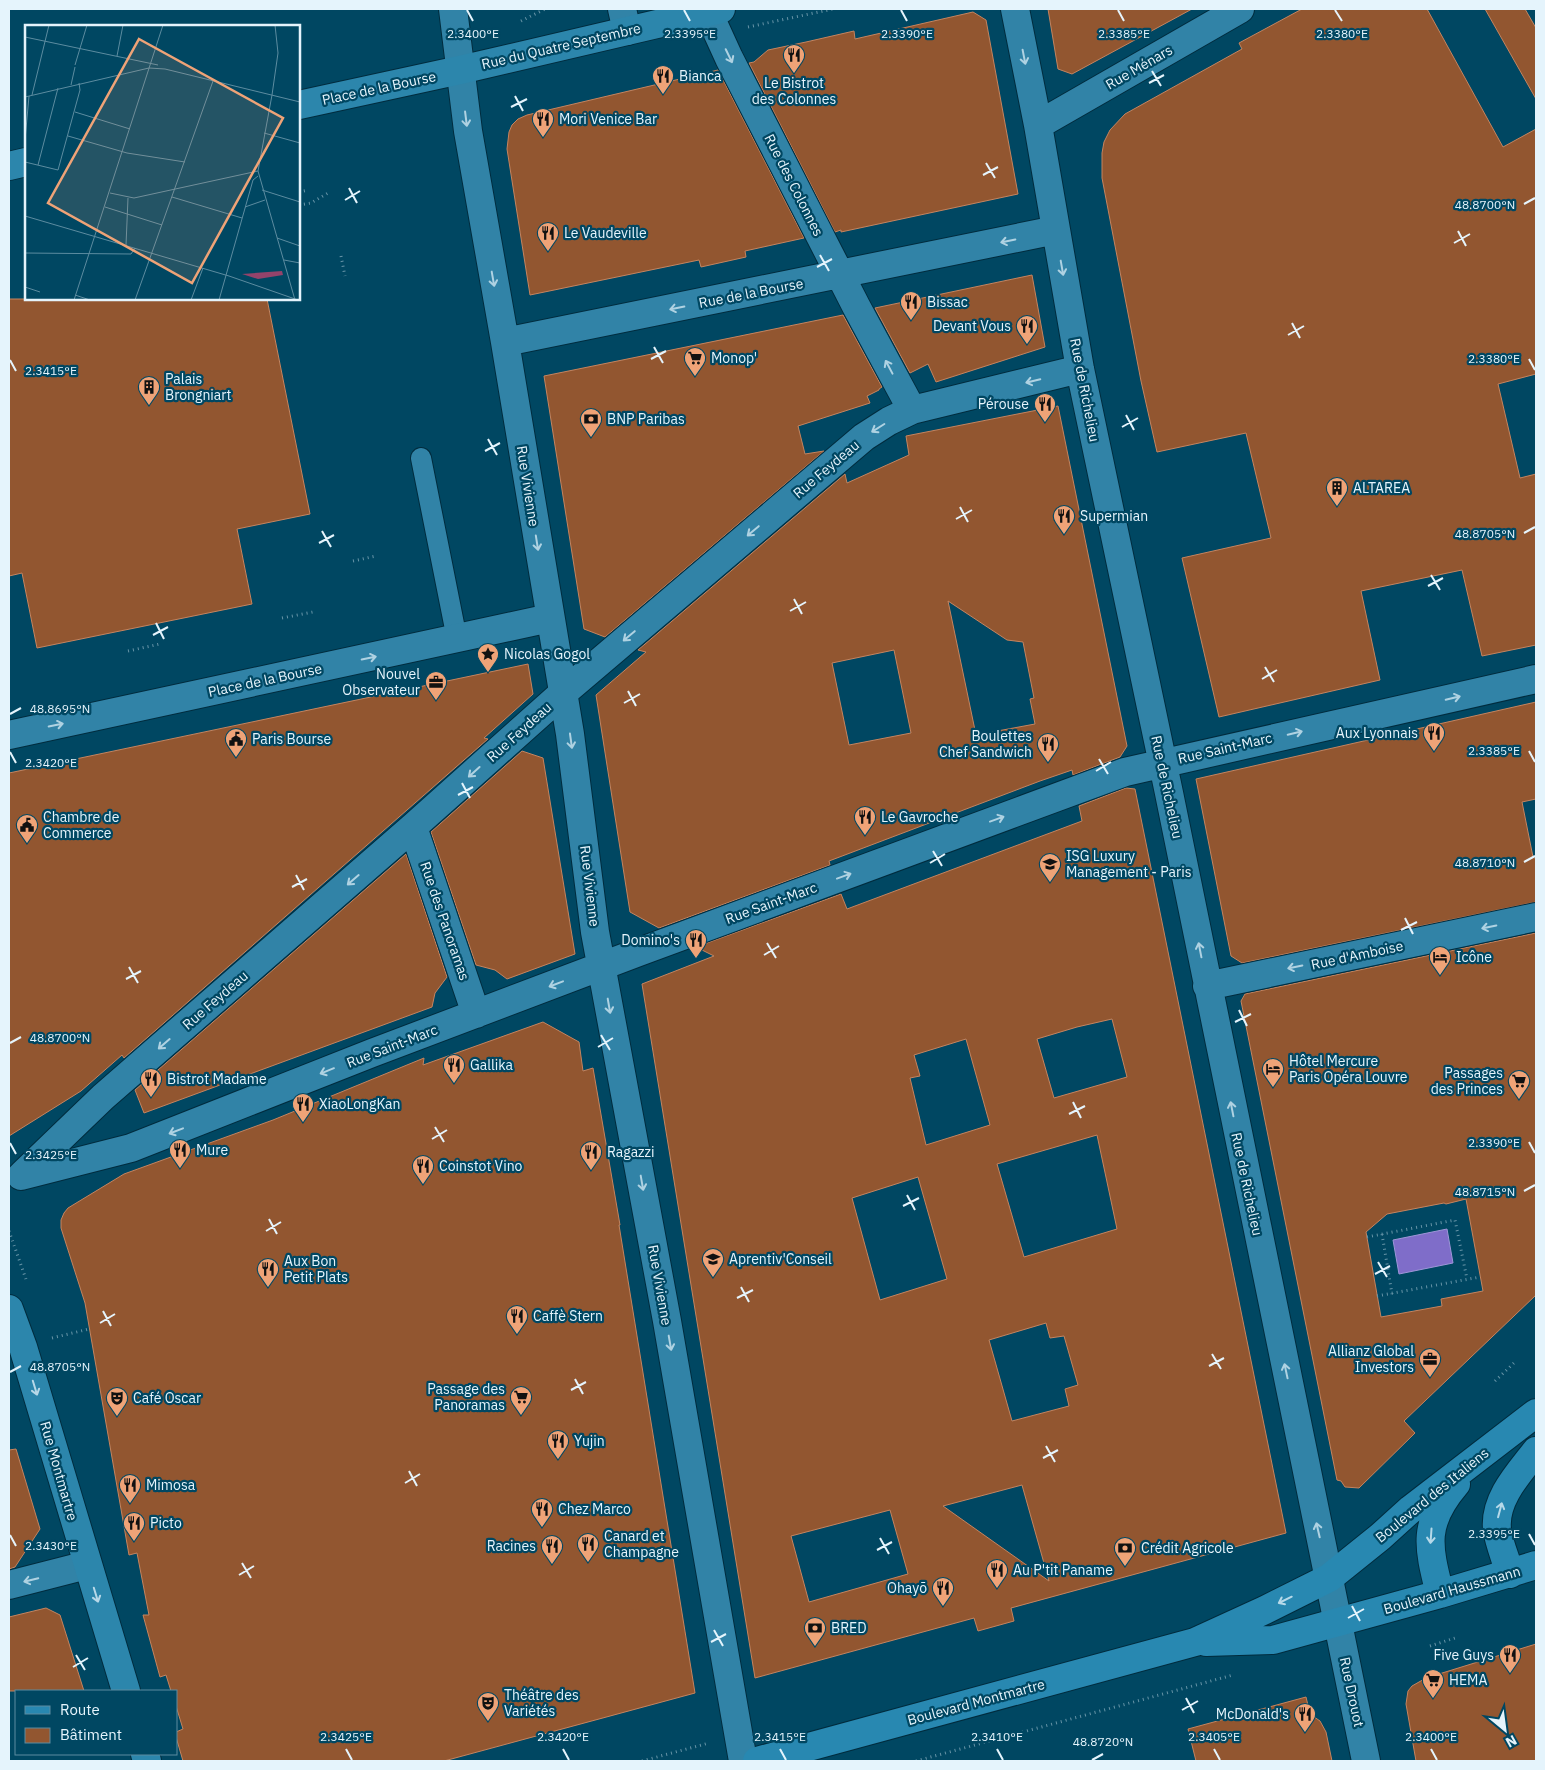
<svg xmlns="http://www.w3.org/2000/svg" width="1545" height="1770" font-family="'IBM Plex Sans',sans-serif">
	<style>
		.water { fill: #7f6dc9; stroke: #9e96d8 }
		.building { fill: #925630; stroke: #c5845f; fill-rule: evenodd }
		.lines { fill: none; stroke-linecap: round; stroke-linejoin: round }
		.lane-casing { stroke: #002c3e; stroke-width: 22 }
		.street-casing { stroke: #002c3e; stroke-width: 30 }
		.secondary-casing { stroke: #002c3e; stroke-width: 30 }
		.primary-casing { stroke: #002c3e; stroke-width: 30 }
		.path { stroke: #6694a7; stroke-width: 3; stroke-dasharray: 1 4; stroke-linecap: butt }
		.lane { stroke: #3183a7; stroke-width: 20 }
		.street { stroke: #3183a7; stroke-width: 28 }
		.secondary { stroke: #2c86ac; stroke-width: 28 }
		.primary { stroke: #2888b1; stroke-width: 28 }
		.oneway { stroke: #afd2e2 }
		.oneway2 { stroke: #b7d8e8 }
		.oneway3 { stroke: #b6d9e9 }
		.ticks { fill: none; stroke: #e5f4fc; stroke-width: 2 }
		.labels { text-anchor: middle; stroke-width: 4.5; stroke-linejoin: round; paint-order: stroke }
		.street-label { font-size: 14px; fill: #e5f4fc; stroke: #004762 }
		.poi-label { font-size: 14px; fill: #e5f4fc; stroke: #004762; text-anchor: start }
		.inset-road { fill: none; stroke: #5c8ca0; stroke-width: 1 }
		.view { fill: #efa377; fill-opacity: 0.15; stroke: #efa377; stroke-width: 2.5 }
		.inset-edge { fill: none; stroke: #e5f4fc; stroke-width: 2.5 }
		.ticks-label { font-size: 12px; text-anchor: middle; fill: #e5f4fc; stroke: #004762; stroke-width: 4.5; stroke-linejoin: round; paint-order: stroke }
	</style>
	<rect width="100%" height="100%" fill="#004762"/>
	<path class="water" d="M1447 1229 1453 1263 1399 1274 1393 1240Z"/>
	<path class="building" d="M1048 9H1192L1072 74 1058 69Z
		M1302 9H1427L1503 147 1536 129V374L1498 384 1520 478 1536 474V645L1482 656 1462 570 1361 591 1380 680 1219 717 1182 558 1271 538 1246 433 1157 452 1141 381 1102 178V153L1104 142 1110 130 1125 114 1242 49 1239 43Z
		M1485 9H1525L1536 28V99Z
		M973 12 986 20 1018 194 841 232V230L835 232 749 63 754 62 768 50 806 42 854 31 855 39Z
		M718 70 804 238 745 251 746 257 701 267 699 260 530 295 507 149 509 132 512 125 518 119 527 115Z
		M1032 275 1045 347 936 382 928 364 910 373 875 308Z
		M9 299H267L310 514 237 529 252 604 37 648 22 573 9 576Z
		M843 315 882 387 879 389V390L867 396 870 403 798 426 805 454 824 451 605 637 584 629 544 376Z
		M1058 406 1127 746 1120 757 1073 775 1072 770 1040 781 829 861 830 865 659 928 630 912 596 695 646 652 638 650 845 474 847 483 909 455 906 436ZM948 601 1007 640 1023 642 1034 698 1030 699 1035 724 976 735ZM894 650 911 733 849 745 832 663Z
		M528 664 533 694 484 738 488 739 124 1058 122 1055 81 1091 9 1136V773Z
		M1536 702V799L1522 802 1533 857 1536 859V902L1242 963 1231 956 1196 779Z
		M522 751 543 758 575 954 507 979 495 970 476 965 431 832Z
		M1126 788 1135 789 1286 1533 1011 1608 1014 1621 978 1631 974 1618 755 1678 642 984 714 956 696 947 841 894 847 909 1082 821 1079 806ZM1112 1019 1127 1077 1054 1098 1037 1039 1077 1027ZM966 1039 990 1125 926 1145 910 1078 920 1076 914 1055ZM1097 1135 1117 1229 1024 1257 997 1164ZM918 1177 947 1279 880 1300 852 1198ZM1046 1323 1050 1338 1064 1336 1078 1385 1065 1389 1069 1406 1012 1421 989 1340ZM1022 1485 1049 1581 943 1506ZM890 1510 908 1574 809 1602 791 1536Z
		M406 854 447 977 435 993 432 1007 144 1113 135 1090Z
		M1536 933V1295L1404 1421 1415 1433 1359 1488 1345 1487 1341 1481 1337 1480 1241 1001 1245 994ZM1466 1199 1483 1291 1441 1299 1442 1306 1381 1317 1366 1232 1387 1214 1444 1203 1446 1204Z
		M543 1022 579 1042 583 1071 593 1068 620 1225H619L695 1693 444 1761H183L176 1737V1732L183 1729 176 1706V1691H171L166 1675 160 1677 143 1615H149L137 1553 129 1555 85 1303 61 1228V1220L64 1213 68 1208 124 1174 273 1120 424 1058 423 1065Z
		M16 1449 40 1529 15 1567 9 1569V1450Z
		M46 1608 60 1615 84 1691H9V1617Z
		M1536 1644V1761H1416L1406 1704 1408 1691 1412 1686 1426 1678Z
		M1306 1697 1310 1714 1320 1721 1326 1732 1332 1761H1196L1188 1729Z"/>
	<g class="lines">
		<g class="lane-casing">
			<path id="lane" d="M421 458 457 639"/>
		</g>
		<g class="street-casing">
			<path id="street" d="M453 9 468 131 505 342 570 734 595 932 667 1321 743 1761
				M622 9 627 31
				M1015 9 1038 125 1080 369 1169 793 1366 1761
				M708 12 729 58 856 306 912 410
				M1038 125 1240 9
				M505 342 1056 230
				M9 735 550 618
				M413 827 476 1014
				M1207 986 1536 917
				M23 1174 103 1097 413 827 563 693 864 437 889 421 912 410 1080 369
				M21 1176 131 1148 372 1053 639 952 1125 772 1536 679
				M9 1585 87 1565"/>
		</g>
		<g class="secondary-casing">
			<path id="secondary" d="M299 105 460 70 721 9
				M9 166 26 162
				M9 1309 23 1347 126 1691
				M145 1754 147 1761"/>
		</g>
		<g class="primary-casing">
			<path id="primary" d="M1510 1574C1506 1559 1499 1544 1497 1529 1494 1499 1519 1473 1536 1451
				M1440 1594C1428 1546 1422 1524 1456 1484
				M1206 1642 1273 1640 1440 1594 1536 1565
				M757 1761 1195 1642 1265 1610 1329 1578 1380 1537 1411 1509 1536 1413"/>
		</g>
		<path class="path" d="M521 21 545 9
			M748 27 833 9
			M299 192 308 190
			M299 205 311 203 328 193
			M341 256 345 276
			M353 561 376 556
			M282 618 313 612
			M128 651 160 644
			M9 1231 27 1282
			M1382 1234 1392 1294
			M1367 1237 1455 1220 1467 1279
			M1377 1296 1480 1277
			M52 1338 89 1329
			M1495 1381 1515 1362
			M1430 1646 1455 1638
			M642 1761 709 1743
			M916 1761 1233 1675"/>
		<use href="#lane" class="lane"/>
		<use href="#street" class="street"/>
		<use href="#secondary" class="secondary"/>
		<use href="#primary" class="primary"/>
	</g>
	<defs><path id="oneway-shaft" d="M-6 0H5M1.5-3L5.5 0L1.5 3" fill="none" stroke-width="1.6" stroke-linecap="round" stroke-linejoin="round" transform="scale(1.25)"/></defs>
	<g class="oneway">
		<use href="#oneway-shaft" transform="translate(729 56) rotate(64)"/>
		<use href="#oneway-shaft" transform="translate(1024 57) rotate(79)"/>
		<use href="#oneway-shaft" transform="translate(466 119) rotate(83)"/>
		<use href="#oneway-shaft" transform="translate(1008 241) rotate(168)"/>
		<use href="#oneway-shaft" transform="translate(1062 268) rotate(80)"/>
		<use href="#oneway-shaft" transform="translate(493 279) rotate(80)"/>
		<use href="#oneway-shaft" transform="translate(677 308) rotate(169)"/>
		<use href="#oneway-shaft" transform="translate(889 367) rotate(-118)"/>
		<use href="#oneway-shaft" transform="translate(1033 381) rotate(166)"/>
		<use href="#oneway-shaft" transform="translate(878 428) rotate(148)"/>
		<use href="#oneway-shaft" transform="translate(753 531) rotate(140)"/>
		<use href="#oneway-shaft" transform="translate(537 543) rotate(81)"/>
		<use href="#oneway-shaft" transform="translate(629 636) rotate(140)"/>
		<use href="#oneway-shaft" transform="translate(369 658) rotate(-12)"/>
		<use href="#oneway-shaft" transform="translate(1453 698) rotate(-13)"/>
		<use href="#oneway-shaft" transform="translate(56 725) rotate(-12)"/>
		<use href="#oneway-shaft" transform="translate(1295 733) rotate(-13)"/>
		<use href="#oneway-shaft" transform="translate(571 741) rotate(82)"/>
		<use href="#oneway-shaft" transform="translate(474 772) rotate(138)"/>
		<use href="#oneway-shaft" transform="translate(997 819) rotate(-20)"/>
		<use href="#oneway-shaft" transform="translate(844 876) rotate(-20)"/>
		<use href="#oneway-shaft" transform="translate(353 880) rotate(139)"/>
		<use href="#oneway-shaft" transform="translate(1489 927) rotate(168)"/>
		<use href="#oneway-shaft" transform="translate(1200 950) rotate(-101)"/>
		<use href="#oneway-shaft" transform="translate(1295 967) rotate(168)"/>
		<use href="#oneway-shaft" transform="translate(556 984) rotate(159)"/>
		<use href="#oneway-shaft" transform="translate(609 1006) rotate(80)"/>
		<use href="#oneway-shaft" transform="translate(164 1044) rotate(139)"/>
		<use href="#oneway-shaft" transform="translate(327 1071) rotate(158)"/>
		<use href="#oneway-shaft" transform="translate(1232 1109) rotate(-101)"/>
		<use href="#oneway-shaft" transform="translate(176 1131) rotate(159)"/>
		<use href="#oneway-shaft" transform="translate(642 1183) rotate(80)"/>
		<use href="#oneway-shaft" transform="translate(670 1343) rotate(80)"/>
		<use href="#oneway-shaft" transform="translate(1286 1371) rotate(-102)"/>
		<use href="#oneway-shaft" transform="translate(1318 1530) rotate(-103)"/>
		<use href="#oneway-shaft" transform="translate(31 1580) rotate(166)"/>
	</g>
	<g class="oneway2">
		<use href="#oneway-shaft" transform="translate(35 1388) rotate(73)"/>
		<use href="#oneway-shaft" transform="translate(96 1595) rotate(73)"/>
	</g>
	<g class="oneway3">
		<use href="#oneway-shaft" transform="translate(1500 1510) rotate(-75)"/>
		<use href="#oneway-shaft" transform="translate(1431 1536) rotate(94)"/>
		<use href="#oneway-shaft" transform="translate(1285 1600) rotate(154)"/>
	</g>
	<path class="ticks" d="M467 10 473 21M684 10 690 21M901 10 907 21M1118 10 1124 21M1335 10 1342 21M1152 71 1161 86M1149 83 1164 75M515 96 523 111M511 107 527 99M986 163 995 178M983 175 998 167M349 188 357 203M345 200 360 191M1524 204 1535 198M1458 231 1466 246M1454 243 1470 234M820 255 829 271M817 267 832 259M1292 323 1300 338M1288 335 1304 326M654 347 663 363M651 359 666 351M1529 359 1535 370M10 360 16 371M1126 415 1134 430M1122 427 1138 418M488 439 497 455M485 451 500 443M960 507 968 522M956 519 972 510M322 531 331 547M1524 533 1535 527M319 543 334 535M1431 575 1440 590M1428 586 1443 578M794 599 802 614M790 611 806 602M156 623 164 639M153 635 168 627M1265 667 1274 682M1262 679 1277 670M628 691 636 706M624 703 640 694M10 714 21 708M1529 751 1535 762M10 752 16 763M1099 759 1108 774M1096 771 1111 762M462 783 470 798M458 795 473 787M933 851 942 866M1524 862 1535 856M930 863 945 854M296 875 304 890M292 887 307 879M1405 918 1413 934M1401 930 1417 922M767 943 776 958M764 955 779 946M129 967 138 983M126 979 141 971M1239 1010 1247 1026M1235 1022 1251 1014M601 1035 610 1050M10 1043 21 1037M598 1047 613 1038M1073 1102 1081 1118M1069 1114 1085 1106M435 1127 444 1142M432 1139 447 1130M1529 1142 1535 1153M10 1143 16 1154M1524 1191 1535 1185M907 1195 915 1210M903 1206 919 1198M269 1219 277 1234M266 1231 281 1222M1378 1262 1387 1277M1375 1274 1390 1266M741 1287 749 1302M737 1298 753 1290M103 1311 111 1326M100 1323 115 1314M1212 1354 1221 1369M1209 1366 1224 1358M10 1372 21 1366M575 1379 583 1394M571 1390 586 1382M1046 1446 1055 1462M1043 1458 1058 1450M409 1471 417 1486M405 1483 420 1474M1529 1534 1535 1545M10 1535 16 1546M880 1538 889 1554M877 1550 892 1542M242 1563 251 1578M239 1575 254 1566M1352 1606 1360 1621M1348 1618 1364 1609M714 1630 723 1646M711 1642 726 1634M76 1655 85 1670M73 1667 88 1658M1186 1698 1194 1713M1182 1710 1198 1701M346 1749 352 1760M563 1749 569 1760M780 1749 786 1760M997 1749 1003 1760M1214 1749 1220 1760M1431 1749 1437 1760M1092 1760 1103 1754"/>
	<defs>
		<g id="restaurant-pin" transform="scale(1.125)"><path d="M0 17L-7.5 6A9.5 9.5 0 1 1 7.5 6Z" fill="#efa377" stroke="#004762"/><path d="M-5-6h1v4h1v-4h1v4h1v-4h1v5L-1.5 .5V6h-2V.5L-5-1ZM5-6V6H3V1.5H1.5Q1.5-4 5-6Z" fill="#111"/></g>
		<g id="supermarket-pin" transform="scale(1.125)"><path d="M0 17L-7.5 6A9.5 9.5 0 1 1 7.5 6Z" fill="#efa377" stroke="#004762"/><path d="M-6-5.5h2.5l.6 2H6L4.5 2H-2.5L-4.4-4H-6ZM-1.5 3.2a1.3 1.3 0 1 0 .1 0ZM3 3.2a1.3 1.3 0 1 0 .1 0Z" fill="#111"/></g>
		<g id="building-pin" transform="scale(1.125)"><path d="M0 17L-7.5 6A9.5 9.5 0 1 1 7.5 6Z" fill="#efa377" stroke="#004762"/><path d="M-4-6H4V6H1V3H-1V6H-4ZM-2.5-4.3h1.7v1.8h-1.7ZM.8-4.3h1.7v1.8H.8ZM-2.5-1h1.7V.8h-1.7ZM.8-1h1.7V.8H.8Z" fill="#111"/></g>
		<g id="bank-pin" transform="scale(1.125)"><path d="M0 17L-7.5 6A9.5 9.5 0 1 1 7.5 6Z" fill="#efa377" stroke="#004762"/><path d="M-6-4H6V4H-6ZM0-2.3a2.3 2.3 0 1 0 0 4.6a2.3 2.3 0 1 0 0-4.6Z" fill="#111"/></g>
		<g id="sight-pin" transform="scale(1.125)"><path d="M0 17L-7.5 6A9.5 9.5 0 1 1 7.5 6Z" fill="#efa377" stroke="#004762"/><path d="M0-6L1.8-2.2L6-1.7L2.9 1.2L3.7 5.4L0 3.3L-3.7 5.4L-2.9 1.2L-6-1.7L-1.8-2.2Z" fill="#111"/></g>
		<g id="office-pin" transform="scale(1.125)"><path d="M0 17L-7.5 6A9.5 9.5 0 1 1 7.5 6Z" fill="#efa377" stroke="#004762"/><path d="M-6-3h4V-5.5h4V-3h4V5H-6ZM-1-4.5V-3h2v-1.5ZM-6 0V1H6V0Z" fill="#111"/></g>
		<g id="civic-pin" transform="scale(1.125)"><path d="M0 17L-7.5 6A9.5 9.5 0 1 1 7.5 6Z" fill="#efa377" stroke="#004762"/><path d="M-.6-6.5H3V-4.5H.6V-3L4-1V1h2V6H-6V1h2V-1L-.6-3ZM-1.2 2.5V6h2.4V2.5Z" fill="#111"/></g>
		<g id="university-pin" transform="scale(1.125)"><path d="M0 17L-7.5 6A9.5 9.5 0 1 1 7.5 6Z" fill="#efa377" stroke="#004762"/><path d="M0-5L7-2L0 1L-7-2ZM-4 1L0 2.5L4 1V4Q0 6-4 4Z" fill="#111"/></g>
		<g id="hotel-pin" transform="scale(1.125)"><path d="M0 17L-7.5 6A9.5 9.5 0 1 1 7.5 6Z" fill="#efa377" stroke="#004762"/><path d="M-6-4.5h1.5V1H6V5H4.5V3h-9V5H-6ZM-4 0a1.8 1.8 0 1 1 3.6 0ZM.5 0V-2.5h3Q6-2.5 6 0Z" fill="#111"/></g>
		<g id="theatre-pin" transform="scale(1.125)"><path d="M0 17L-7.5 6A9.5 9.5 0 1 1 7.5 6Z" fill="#efa377" stroke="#004762"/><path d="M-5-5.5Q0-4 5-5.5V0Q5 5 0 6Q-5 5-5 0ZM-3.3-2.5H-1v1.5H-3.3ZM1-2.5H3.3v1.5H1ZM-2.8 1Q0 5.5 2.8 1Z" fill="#111"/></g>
	</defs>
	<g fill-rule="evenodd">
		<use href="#restaurant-pin" x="794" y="55"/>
		<use href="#restaurant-pin" x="663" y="76"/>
		<use href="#restaurant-pin" x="543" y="119"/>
		<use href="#restaurant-pin" x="548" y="233"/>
		<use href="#restaurant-pin" x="911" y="302"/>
		<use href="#restaurant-pin" x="1027" y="326"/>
		<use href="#supermarket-pin" x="695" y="358"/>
		<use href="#building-pin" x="149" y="387"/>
		<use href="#restaurant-pin" x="1045" y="404"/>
		<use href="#bank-pin" x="591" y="419"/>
		<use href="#building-pin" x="1337" y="488"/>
		<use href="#restaurant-pin" x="1064" y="516"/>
		<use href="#sight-pin" x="488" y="654"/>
		<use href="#office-pin" x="436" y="682"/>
		<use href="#restaurant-pin" x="1434" y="733"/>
		<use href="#civic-pin" x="236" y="739"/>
		<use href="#restaurant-pin" x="1048" y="744"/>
		<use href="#restaurant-pin" x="865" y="817"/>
		<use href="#civic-pin" x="27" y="825"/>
		<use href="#university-pin" x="1050" y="864"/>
		<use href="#restaurant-pin" x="696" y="940"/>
		<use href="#hotel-pin" x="1440" y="957"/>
		<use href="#restaurant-pin" x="454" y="1065"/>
		<use href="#hotel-pin" x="1273" y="1069"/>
		<use href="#restaurant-pin" x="151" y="1079"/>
		<use href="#supermarket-pin" x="1519" y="1081"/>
		<use href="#restaurant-pin" x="303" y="1104"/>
		<use href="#restaurant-pin" x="180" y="1150"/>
		<use href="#restaurant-pin" x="591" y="1152"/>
		<use href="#restaurant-pin" x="423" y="1166"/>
		<use href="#university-pin" x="713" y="1259"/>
		<use href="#restaurant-pin" x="268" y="1269"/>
		<use href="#restaurant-pin" x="517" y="1316"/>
		<use href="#office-pin" x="1430" y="1359"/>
		<use href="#supermarket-pin" x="521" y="1397"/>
		<use href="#theatre-pin" x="117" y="1398"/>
		<use href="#restaurant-pin" x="558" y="1441"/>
		<use href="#restaurant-pin" x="130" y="1485"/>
		<use href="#restaurant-pin" x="542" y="1509"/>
		<use href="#restaurant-pin" x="134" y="1523"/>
		<use href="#restaurant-pin" x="588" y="1544"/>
		<use href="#restaurant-pin" x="552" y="1546"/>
		<use href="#bank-pin" x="1125" y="1548"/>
		<use href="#restaurant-pin" x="997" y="1570"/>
		<use href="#restaurant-pin" x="943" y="1588"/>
		<use href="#bank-pin" x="815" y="1628"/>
		<use href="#restaurant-pin" x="1510" y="1655"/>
		<use href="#supermarket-pin" x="1433" y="1680"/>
		<use href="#theatre-pin" x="488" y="1703"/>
		<use href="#restaurant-pin" x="1305" y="1714"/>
	</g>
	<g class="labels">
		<g class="street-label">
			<text transform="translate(561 46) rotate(-13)" y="5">Rue du Quatre Septembre</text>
			<text transform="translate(1139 67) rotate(-30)" y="5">Rue Ménars</text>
			<text transform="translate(379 88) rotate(-12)" y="5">Place de la Bourse</text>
			<text transform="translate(794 185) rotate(63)" y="5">Rue des Colonnes</text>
			<text transform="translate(751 293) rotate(-11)" y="5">Rue de la Bourse</text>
			<text transform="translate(1085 390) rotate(79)" y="5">Rue de Richelieu</text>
			<text transform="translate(826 469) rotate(-40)" y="5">Rue Feydeau</text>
			<text transform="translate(528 486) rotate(81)" y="5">Rue Vivienne</text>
			<text transform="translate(265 680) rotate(-12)" y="5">Place de la Bourse</text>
			<text transform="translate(519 732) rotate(-42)" y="5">Rue Feydeau</text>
			<text transform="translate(1225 748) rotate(-13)" y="5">Rue Saint-Marc</text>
			<text transform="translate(1167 787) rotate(78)" y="5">Rue de Richelieu</text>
			<text transform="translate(590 886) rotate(83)" y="5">Rue Vivienne</text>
			<text transform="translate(771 903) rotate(-20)" y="5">Rue Saint-Marc</text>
			<text transform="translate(445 921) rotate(71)" y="5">Rue des Panoramas</text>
			<text transform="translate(1357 955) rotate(-12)" y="5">Rue d'Amboise</text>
			<text transform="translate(215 1000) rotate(-41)" y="5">Rue Feydeau</text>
			<text transform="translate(392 1046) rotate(-21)" y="5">Rue Saint-Marc</text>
			<text transform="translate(1247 1184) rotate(78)" y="5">Rue de Richelieu</text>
			<text transform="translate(660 1285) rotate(80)" y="5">Rue Vivienne</text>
			<text transform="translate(59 1471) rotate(74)" y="5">Rue Montmartre</text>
			<text transform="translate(1432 1495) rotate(-39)" y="5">Boulevard des Italiens</text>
			<text transform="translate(1452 1590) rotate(-16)" y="5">Boulevard Haussmann</text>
			<text transform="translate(1352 1692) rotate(78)" y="5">Rue Drouot</text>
			<text transform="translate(976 1702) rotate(-15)" y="5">Boulevard Montmartre</text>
		</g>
		<g class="poi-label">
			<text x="679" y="81">Bianca</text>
			<text x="794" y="88" text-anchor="middle">Le Bistrot<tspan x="794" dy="16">des Colonnes</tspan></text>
			<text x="559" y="124">Mori Venice Bar</text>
			<text x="564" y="238">Le Vaudeville</text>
			<text x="927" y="307">Bissac</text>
			<text x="1011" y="331" text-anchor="end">Devant Vous</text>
			<text x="711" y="363">Monop'</text>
			<text x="165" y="384">Palais<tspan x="165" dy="16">Brongniart</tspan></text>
			<text x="1029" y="409" text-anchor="end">Pérouse</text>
			<text x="607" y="424">BNP Paribas</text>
			<text x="1353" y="493">ALTAREA</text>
			<text x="1080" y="521">Supermian</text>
			<text x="504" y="659">Nicolas Gogol</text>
			<text x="420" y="679" text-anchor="end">Nouvel<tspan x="420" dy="16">Observateur</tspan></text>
			<text x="1418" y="738" text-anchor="end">Aux Lyonnais</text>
			<text x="1032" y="741" text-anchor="end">Boulettes<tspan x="1032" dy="16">Chef Sandwich</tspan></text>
			<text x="252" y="744">Paris Bourse</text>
			<text x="43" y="822">Chambre de<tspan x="43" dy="16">Commerce</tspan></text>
			<text x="881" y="822">Le Gavroche</text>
			<text x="1066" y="861">ISG Luxury<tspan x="1066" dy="16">Management - Paris</tspan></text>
			<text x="680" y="945" text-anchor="end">Domino's</text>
			<text x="1456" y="962">Icône</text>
			<text x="1289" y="1066">Hôtel Mercure<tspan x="1289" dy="16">Paris Opéra Louvre</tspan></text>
			<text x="470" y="1070">Gallika</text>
			<text x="1503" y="1078" text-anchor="end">Passages<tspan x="1503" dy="16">des Princes</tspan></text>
			<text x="167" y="1084">Bistrot Madame</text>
			<text x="319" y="1109">XiaoLongKan</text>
			<text x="196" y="1155">Mure</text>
			<text x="607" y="1157">Ragazzi</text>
			<text x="439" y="1171">Coinstot Vino</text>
			<text x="729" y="1264">Aprentiv'Conseil</text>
			<text x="284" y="1266">Aux Bon<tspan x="284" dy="16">Petit Plats</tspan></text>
			<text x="533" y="1321">Caffè Stern</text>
			<text x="1414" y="1356" text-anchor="end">Allianz Global<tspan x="1414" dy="16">Investors</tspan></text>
			<text x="505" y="1394" text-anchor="end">Passage des<tspan x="505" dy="16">Panoramas</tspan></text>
			<text x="133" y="1403">Café Oscar</text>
			<text x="574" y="1446">Yujin</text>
			<text x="146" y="1490">Mimosa</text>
			<text x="558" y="1514">Chez Marco</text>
			<text x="150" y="1528">Picto</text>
			<text x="604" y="1541">Canard et<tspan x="604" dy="16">Champagne</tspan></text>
			<text x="536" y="1551" text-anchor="end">Racines</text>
			<text x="1141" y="1553">Crédit Agricole</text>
			<text x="1013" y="1575">Au P'tit Paname</text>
			<text x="927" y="1593" text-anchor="end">Ohayō</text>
			<text x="831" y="1633">BRED</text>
			<text x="1494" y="1660" text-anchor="end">Five Guys</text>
			<text x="1449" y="1685">HEMA</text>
			<text x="504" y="1700">Théâtre des<tspan x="504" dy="16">Variétés</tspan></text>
			<text x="1289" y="1719" text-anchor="end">McDonald's</text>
		</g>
	</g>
	<g transform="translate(25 25)">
		<rect width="275" height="275" fill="#004762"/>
		<path d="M257 246 258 250 233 254 217 249Z" fill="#94436b"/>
		<path class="inset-road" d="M0 12 133 40M92 31 98 0M50 40 62 0M46 60 50 42M7 70 24 0M247 70 253 28 250 0M247 70 233 146 270 275M0 72 124 43 140 44 275 77M50 87 105 104M239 108 275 118M43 111 102 128 160 137M0 115 4 71M0 137 33 145 55 65 54 58M13 140 33 63M237 165 275 177M85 168 109 173 233 146M147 172 217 193M80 182 137 200M220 182 240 175M0 191 204 251 273 275M252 213 275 221M101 220 103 173M0 228 106 229 110 223M259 235 275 238M0 262 15 267M50 270 65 275M49 275 138 0M110 275 188 56M166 275 178 243M194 275 228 155 233 151"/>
		<path class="view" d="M114 14 258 93 167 258 23 178Z"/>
		<rect width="275" height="275" class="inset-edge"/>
	</g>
	<g class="ticks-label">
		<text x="473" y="38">2.3400°E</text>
		<text x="690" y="38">2.3395°E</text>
		<text x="907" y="38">2.3390°E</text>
		<text x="1124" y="38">2.3385°E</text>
		<text x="1342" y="38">2.3380°E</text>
		<text x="1485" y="209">48.8700°N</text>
		<text x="1494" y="363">2.3380°E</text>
		<text x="51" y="375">2.3415°E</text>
		<text x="1485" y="538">48.8705°N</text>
		<text x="60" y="713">48.8695°N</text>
		<text x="1494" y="755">2.3385°E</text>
		<text x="51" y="767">2.3420°E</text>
		<text x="1485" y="867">48.8710°N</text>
		<text x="60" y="1042">48.8700°N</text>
		<text x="1494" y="1147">2.3390°E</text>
		<text x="51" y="1159">2.3425°E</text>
		<text x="1485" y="1196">48.8715°N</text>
		<text x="60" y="1371">48.8705°N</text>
		<text x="1494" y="1538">2.3395°E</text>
		<text x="51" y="1550">2.3430°E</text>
		<text x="346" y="1741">2.3425°E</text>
		<text x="563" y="1741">2.3420°E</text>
		<text x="780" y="1741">2.3415°E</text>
		<text x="997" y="1741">2.3410°E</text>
		<text x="1214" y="1741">2.3405°E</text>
		<text x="1431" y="1741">2.3400°E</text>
		<text x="1103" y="1746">48.8720°N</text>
	</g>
	<rect width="1545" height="1770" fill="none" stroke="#e5f4fc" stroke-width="20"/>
	<rect x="15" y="1690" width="162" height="65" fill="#004762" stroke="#5c8ca0"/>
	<rect x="25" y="1706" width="25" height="8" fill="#2888b1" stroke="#5c8ca0"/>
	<text x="60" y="1715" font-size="15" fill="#e5f4fc">Route</text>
	<rect x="25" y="1728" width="25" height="15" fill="#925630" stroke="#5c8ca0"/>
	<text x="60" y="1740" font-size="15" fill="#e5f4fc">Bâtiment</text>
	<g transform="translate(1505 1730) rotate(151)" stroke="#004762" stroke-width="4" paint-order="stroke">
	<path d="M0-4L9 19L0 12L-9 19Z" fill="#e5f4fc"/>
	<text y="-8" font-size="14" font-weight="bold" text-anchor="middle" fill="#e5f4fc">N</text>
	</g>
</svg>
